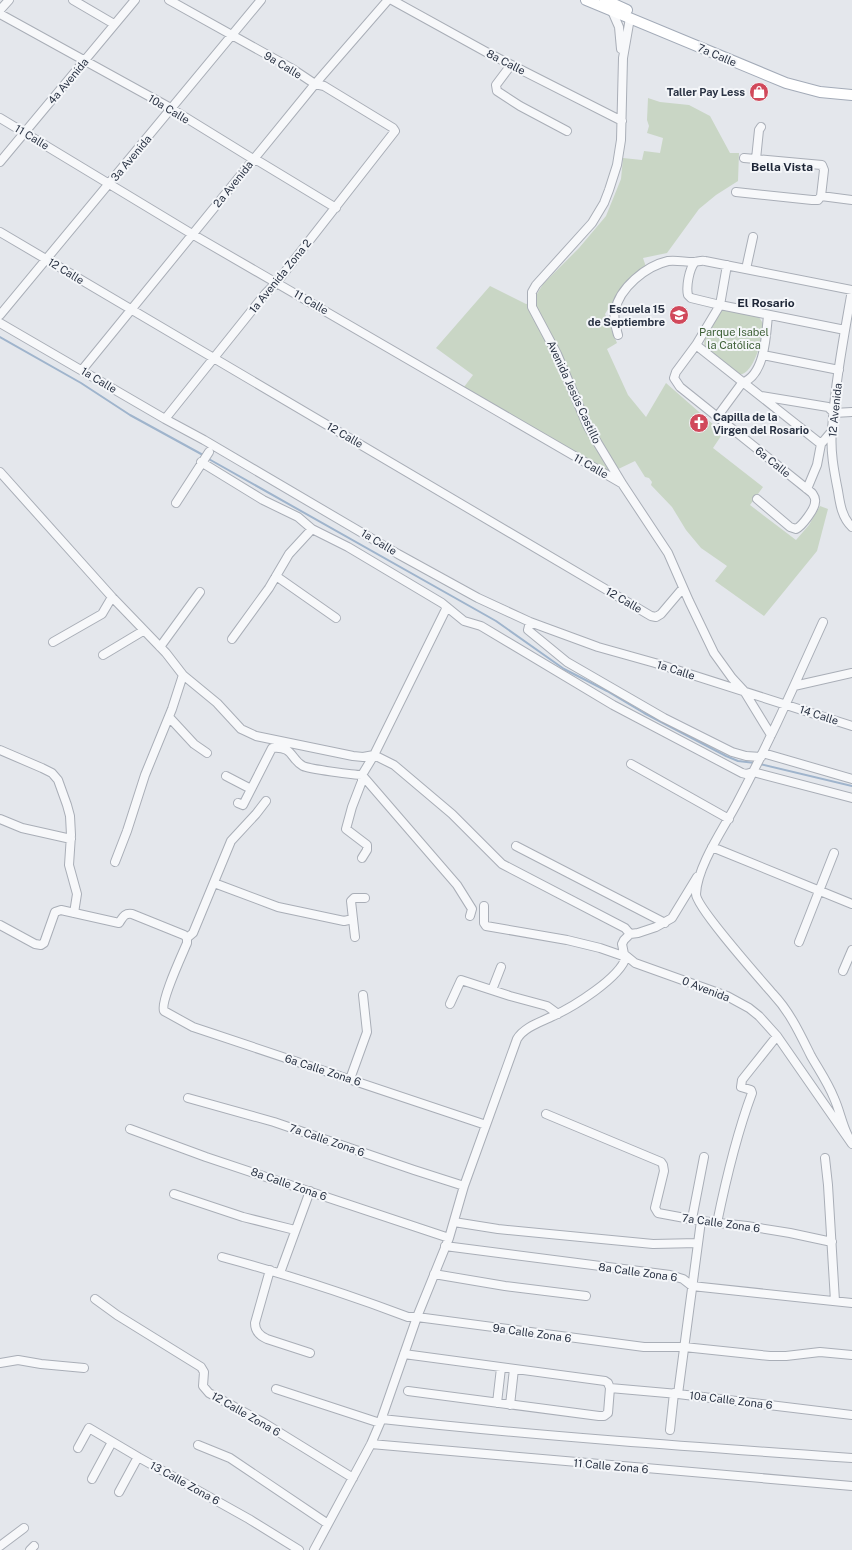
<svg xmlns="http://www.w3.org/2000/svg" width="852" height="1550" font-family="'Public Sans',sans-serif">
	<style>
		.green { fill: #c9d6c5 }
		.lines { fill: none; stroke-linecap: round; stroke-linejoin: round }
		.stream { stroke: #9fb4cc; stroke-width: 2 }
		.minor-casing { stroke: #a9aeb7; stroke-width: 10 }
		.major-casing { stroke: #a3abb8; stroke-width: 12 }
		.minor { stroke: #f7f8fa; stroke-width: 8 }
		.major { stroke: #fff; stroke-width: 10 }
		.labels { text-anchor: middle; stroke-width: 4; stroke-linejoin: round; paint-order: stroke }
		.street-label { font-size: 11px; fill: #2b3445; stroke: #f4f6f9 }
		.poi-label { font-size: 11px; font-weight: bold; fill: #2b3445; stroke: #f4f6f9; text-anchor: end }
		.park-label { font-size: 11px; fill: #3f6138; stroke: #f4f6f9 }
		.neighbourhood-label { font-size: 12px; font-weight: bold; fill: #1d2536; stroke: #f4f6f9 }
	</style>
	<rect width="100%" height="100%" fill="#e4e7ec"/>
	<path class="green" d="M648 98 660 102 689 105 710 116 730 153H739L738 181 716 195 699 209 667 253 643 258 646 267 622 287 605 314 617 343 607 349 628 395 646 417 666 383 723 433 713 448 763 487 750 505 796 540 809 525 820 506 828 509 817 551 764 616 715 581 727 566 701 548 686 530 672 507 651 485 652 482 649 478 645 477 635 461 610 473 464 387 473 375 436 348 490 286 526 304 536 302 537 294 543 284 579 248 606 216 621 179 623 158 642 160 644 151 660 153 663 138 647 133 649 126 647 120Z
		M725 309 758 316C760 319 762 321 763 324 764 336 753 378 738 374L705 349C701 339 715 314 725 309Z"/>
	<g class="lines">
		<path class="stream" d="M0 337 81 383 130 415 203 455
			M207 458 496 621 564 669 607 691 644 713 726 756 738 761 755 763
			M760 764 852 786"/>
		<g class="minor-casing">
			<path id="minor" d="M73 0 114 24
				M392 0 488 53 622 121
				M0 10 9 0
				M612 11 619 27 621 49
				M0 14 167 106 253 159 260 162 336 208
				M630 18 623 58 621 140 617 165 609 190 604 203 592 223 536 285 532 292V307L557 354 588 427 623 485 668 553 689 601 714 653 732 678 744 691 771 735
				M511 65 496 85 497 91 520 106 567 131
				M0 118 192 234 621 483
				M744 158 822 165 824 170 821 196
				M756 159 759 130 761 127
				M0 162 135 0
				M736 192 812 200H818L821 196 852 200
				M0 232 651 616 656 617 661 614 683 588
				M695 262C689 269 686 287 688 295L691 298 720 305 845 330
				M727 265 720 305 696 345 676 372 674 378 680 387 812 493C814 496 816 498 815 502 815 509 802 526 796 529L790 527 757 499
				M746 269 753 237
				M852 290C844 336 835 383 832 430 830 450 834 471 838 491 840 504 842 518 852 527
				M0 315 261 0
				M0 323 165 419 204 440 398 554 478 598 530 622 598 647 655 663 852 726
				M618 335C616 328 613 319 615 311 619 288 646 266 668 261 677 260 685 262 693 262 697 262 701 260 705 261L852 290
				M696 345 821 444
				M763 355 839 370
				M82 370 315 84 388 0
				M761 396 828 407 834 413
				M834 413 852 412
				M717 417 742 383C765 375 766 336 768 315
				M165 419 265 294 277 282 395 131 393 128 324 86 315 84 291 68 169 0
				M201 462 263 500 298 517 312 529 348 547 442 603 464 621 481 626 613 705 742 773 746 774 753 772 852 798
				M0 472 112 597 166 653 183 675 217 703 241 729 256 736 353 756 363 757 374 755 394 765 452 814 502 864 625 928 630 934
				M807 489 817 465 821 444 832 431
				M176 503 209 452
				M276 576 336 618
				M530 622 528 630 567 662 664 718 732 752 746 756 761 757
				M232 639 269 588 289 554 312 529
				M53 642 102 614 112 597
				M160 647 200 592
				M103 655 143 631
				M794 686 823 622
				M169 717 194 744 207 753
				M0 750 42 768 52 773 58 780 67 805 70 816 71 835 69 865 77 894 74 913
				M763 753 852 779
				M631 764 729 819
				M362 775 457 885 472 909 470 916
				M226 776 251 789
				M266 801 256 814 231 841 193 933 187 938V943C182 955 160 1002 164 1011L193 1027 486 1125
				M238 803 243 805 272 748C294 746 290 759 303 766 309 769 354 775 362 775
				M0 819 22 828 71 839
				M516 846 665 923
				M712 847 852 904
				M362 858 367 850V845L346 829 352 807 362 781V775L374 755 447 607
				M115 862 127 831 145 775 172 709 183 675
				M697 877 672 918 656 927 638 933 630 934 624 940 622 944 624 954 635 963 727 996 749 1008 759 1016 777 1036 852 1144
				M214 883 278 907 344 921 353 919
				M0 925 35 944 41 945 44 943 55 912 61 910 119 923C123 917 124 913 132 914L184 935 187 938
				M355 937 351 901 354 898H365
				M799 942 834 853
				M843 971 852 950
				M492 990 501 967
				M450 1004 461 980 510 996 547 1006 558 1014
				M350 1079 367 1032 363 995
				M188 1098 274 1122 414 1170 464 1186
				M546 1114 661 1162 663 1165 664 1171 655 1208 658 1213 701 1221 747 1226 790 1233 832 1242
				M130 1129 206 1157 449 1238
				M849 1138C842 1125 840 1111 834 1098 828 1083 819 1070 811 1056 800 1034 790 1012 773 994 761 980 696 907 696 894 697 866 724 828 737 803 757 765 776 726 794 686L852 673
				M825 1158 828 1185 835 1301
				M174 1194 243 1217 295 1230
				M692 1219 704 1157
				M454 1222 498 1229 653 1244 698 1243
				M717 1223C726 1179 736 1136 752 1093L751 1090 741 1087 742 1080 777 1036
				M445 1246 670 1275 683 1279 692 1286 852 1303
				M222 1257C285 1274 347 1294 408 1317H417L644 1347H684L770 1356H786L820 1352 852 1355
				M270 1270 255 1323C255 1331 260 1336 267 1339L310 1353
				M280 1273 310 1191
				M434 1274 505 1286 586 1296
				M95 1299 117 1315 201 1367 204 1372 203 1386 209 1393 264 1423 353 1478
				M404 1354 605 1381 608 1383 610 1388 608 1413 604 1416H599L408 1391
				M0 1363 18 1360 41 1364 84 1368
				M610 1388 678 1394 852 1415
				M276 1389 380 1423
				M678 1394 701 1221
				M497 1403 501 1368
				M510 1405 514 1369
				M382 1419C538 1436 695 1447 852 1458
				M670 1430 674 1393
				M371 1444 852 1486
				M198 1445 230 1458 328 1524
				M78 1448 89 1428 138 1457 249 1519 299 1550
				M92 1479 112 1442
				M119 1492 138 1457
				M0 1546 24 1528
				M30 1550 34 1546
				M314 1550 371 1444 380 1423 417 1317 449 1238 464 1186 517 1039C524 1027 541 1022 553 1016 573 1007 620 978 626 957L600 948 567 940 486 926 484 923V906"/>
		</g>
		<g class="major-casing">
			<path id="major" d="M586 0 786 83 820 92 852 95
				M605 0 627 10"/>
		</g>
		<use href="#minor" class="minor"/>
		<use href="#major" class="major"/>
	</g>
	<defs>
		<g id="shop-disc" transform="scale(1)"><circle r="9.5" fill="#d1495b" stroke="#f4f6f9"/><path d="M-5-2.5h2.3a2.7 3.5 0 0 1 5.4 0H5L5.5 6h-11ZM-1.5-2.5h3a1.5 2.3 0 0 0-3 0Z" fill="#fff"/></g>
		<g id="school-disc" transform="scale(1)"><circle r="9.5" fill="#d1495b" stroke="#f4f6f9"/><path d="M0-5L7-2L0 1L-7-2ZM-4 1L0 2.5L4 1V4Q0 6-4 4Z" fill="#fff"/></g>
		<g id="church-disc" transform="scale(1)"><circle r="9.5" fill="#d1495b" stroke="#f4f6f9"/><path d="M-1.2-6h2.4v3.5h3.3v2.4h-3.3V6h-2.4V-.1h-3.3v-2.4h3.3Z" fill="#fff"/></g>
	</defs>
	<g fill-rule="evenodd">
		<use href="#shop-disc" x="759" y="92"/>
		<use href="#school-disc" x="679" y="315"/>
		<use href="#church-disc" x="699" y="423"/>
	</g>
	<g class="labels">
		<g class="street-label">
			<text transform="translate(717 55) rotate(23)" y="4">7a Calle</text>
			<text transform="translate(506 62) rotate(27)" y="4">8a Calle</text>
			<text transform="translate(283 65) rotate(31)" y="4">9a Calle</text>
			<text transform="translate(68 81) rotate(-50)" y="4">4a Avenida</text>
			<text transform="translate(169 109) rotate(31)" y="4">10a Calle</text>
			<text transform="translate(32 137) rotate(31)" y="4">11 Calle</text>
			<text transform="translate(131 158) rotate(-50)" y="4">3a Avenida</text>
			<text transform="translate(233 184) rotate(-51)" y="4">2a Avenida</text>
			<text transform="translate(66 271) rotate(31)" y="4">12 Calle</text>
			<text transform="translate(280 276) rotate(-51)" y="4">1a Avenida Zona 2</text>
			<text transform="translate(311 302) rotate(30)" y="4">11 Calle</text>
			<text transform="translate(99 380) rotate(31)" y="4">1a Calle</text>
			<text transform="translate(574 392) rotate(65)" y="4">Avenida Jesús Castillo</text>
			<text transform="translate(835 410) rotate(-84)" y="4">12 Avenida</text>
			<text transform="translate(345 435) rotate(30)" y="4">12 Calle</text>
			<text transform="translate(773 462) rotate(39)" y="4">6a Calle</text>
			<text transform="translate(591 466) rotate(30)" y="4">11 Calle</text>
			<text transform="translate(379 542) rotate(31)" y="4">1a Calle</text>
			<text transform="translate(624 600) rotate(30)" y="4">12 Calle</text>
			<text transform="translate(676 670) rotate(18)" y="4">1a Calle</text>
			<text transform="translate(819 715) rotate(18)" y="4">14 Calle</text>
			<text transform="translate(706 989) rotate(21)" y="4">0 Avenida</text>
			<text transform="translate(323 1070) rotate(18)" y="4">6a Calle Zona 6</text>
			<text transform="translate(327 1140) rotate(19)" y="4">7a Calle Zona 6</text>
			<text transform="translate(289 1184) rotate(19)" y="4">8a Calle Zona 6</text>
			<text transform="translate(721 1223) rotate(8)" y="4">7a Calle Zona 6</text>
			<text transform="translate(638 1272) rotate(8)" y="4">8a Calle Zona 6</text>
			<text transform="translate(532 1333) rotate(8)" y="4">9a Calle Zona 6</text>
			<text transform="translate(731 1400) rotate(7)" y="4">10a Calle Zona 6</text>
			<text transform="translate(246 1414) rotate(30)" y="4">12 Calle Zona 6</text>
			<text transform="translate(611 1466) rotate(5)" y="4">11 Calle Zona 6</text>
			<text transform="translate(185 1483) rotate(29)" y="4">13 Calle Zona 6</text>
		</g>
		<g class="poi-label">
			<text x="745" y="96">Taller Pay Less</text>
			<text x="665" y="313">Escuela 15<tspan x="665" dy="13">de Septiembre</tspan></text>
			<text x="713" y="421" text-anchor="start">Capilla de la<tspan x="713" dy="13">Virgen del Rosario</tspan></text>
		</g>
		<g class="park-label">
			<text x="734" y="336">Parque Isabel<tspan x="734" dy="13">la Católica</tspan></text>
		</g>
		<g class="neighbourhood-label">
			<text x="782" y="171">Bella Vista</text>
			<text x="766" y="307">El Rosario</text>
		</g>
	</g>
</svg>
